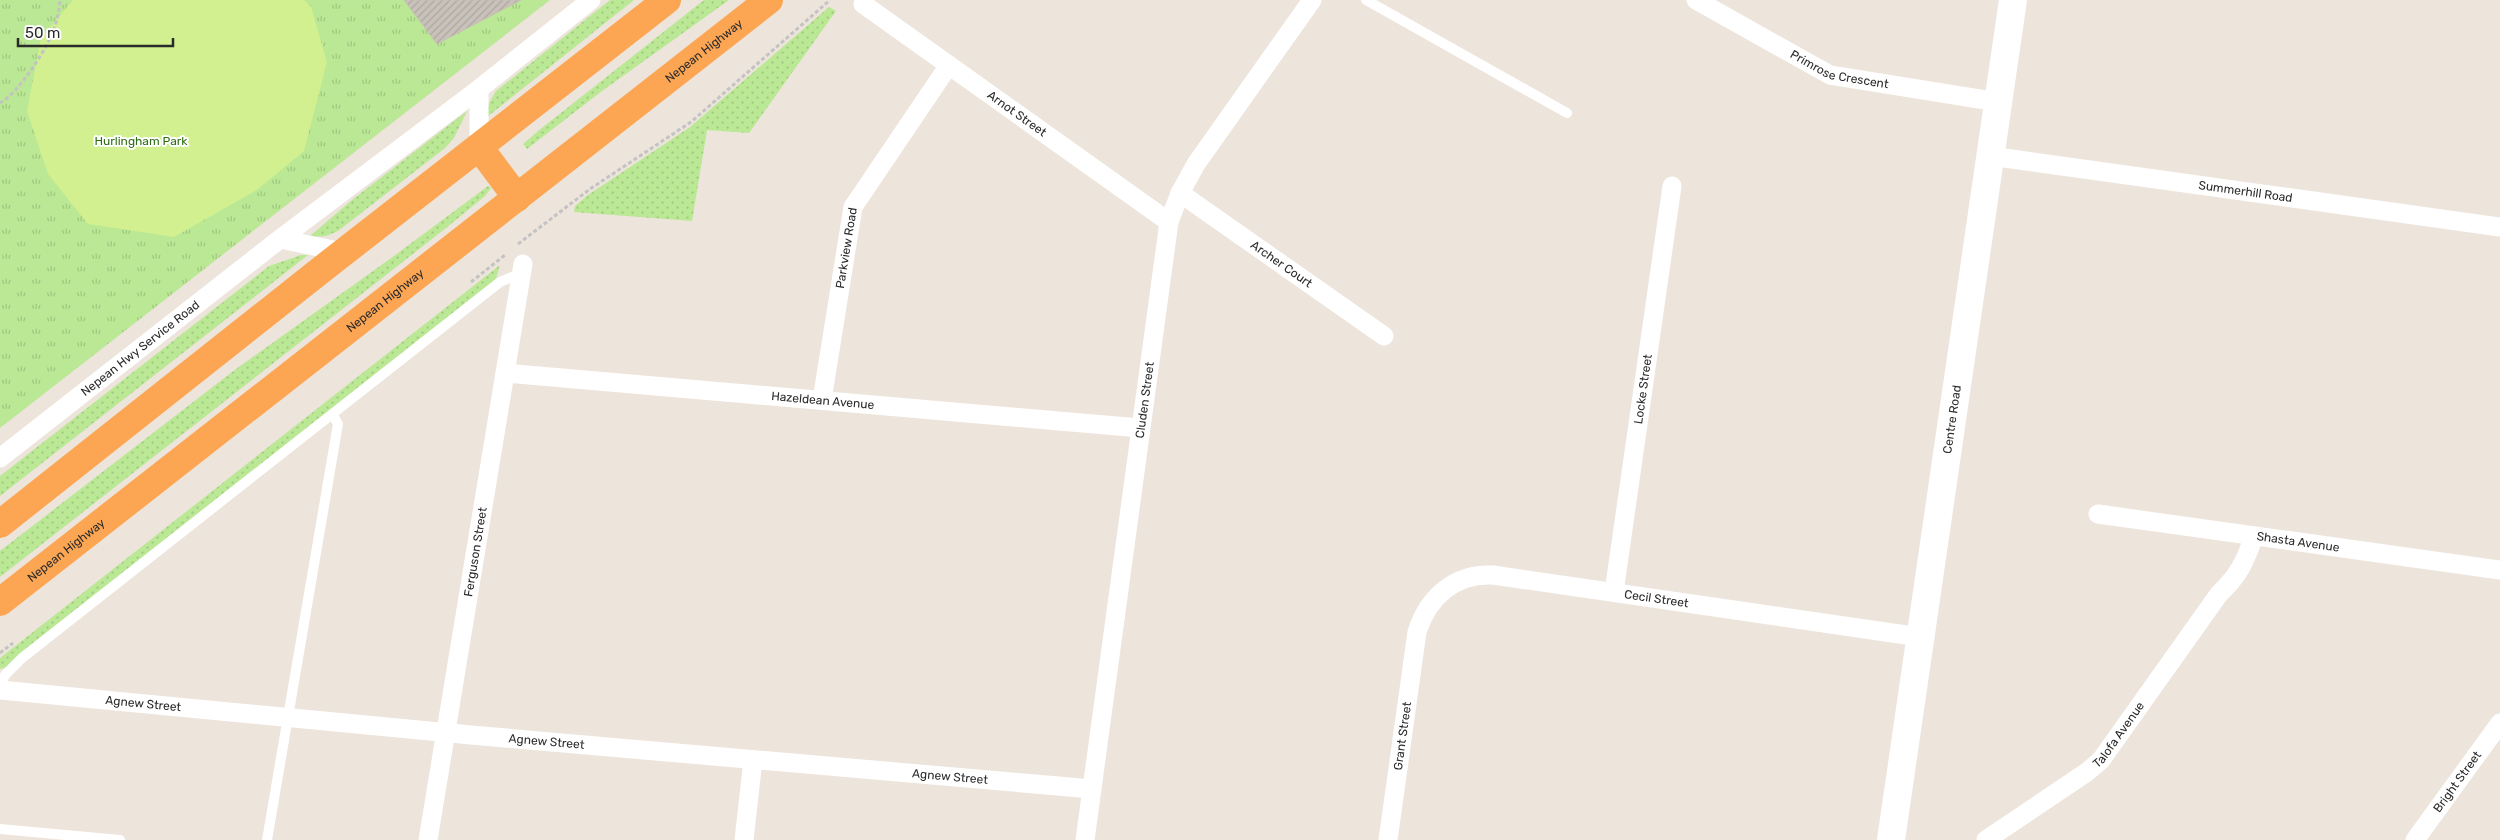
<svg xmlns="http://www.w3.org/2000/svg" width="2500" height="840" font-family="Rubik,sans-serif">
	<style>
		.grass { fill: url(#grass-dots) }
		.park { fill: url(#park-tufts) }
		.pitch { fill: #d2f08f }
		.building { fill: url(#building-hatch); stroke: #c9bfb5 }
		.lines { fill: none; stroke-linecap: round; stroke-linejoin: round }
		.path { stroke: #c3c3c3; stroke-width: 3; stroke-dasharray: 4 2.5; stroke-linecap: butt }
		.service { stroke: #fff; stroke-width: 10 }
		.minor { stroke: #fff; stroke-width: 19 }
		.secondary { stroke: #fff; stroke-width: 28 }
		.trunk { stroke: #fca654; stroke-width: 28 }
		.labels { text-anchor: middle; stroke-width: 4; stroke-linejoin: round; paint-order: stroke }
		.street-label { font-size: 12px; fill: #2a2a2a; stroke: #fff }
		.park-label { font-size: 12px; fill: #316d15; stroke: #fff }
	</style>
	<defs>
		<pattern id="grass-dots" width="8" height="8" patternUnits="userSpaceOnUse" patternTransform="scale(1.25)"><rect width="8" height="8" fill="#bae894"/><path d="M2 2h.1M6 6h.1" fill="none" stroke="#a0c780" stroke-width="1.8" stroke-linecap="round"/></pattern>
		<pattern id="park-tufts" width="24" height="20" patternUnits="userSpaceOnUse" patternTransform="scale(1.25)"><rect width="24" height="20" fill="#bae894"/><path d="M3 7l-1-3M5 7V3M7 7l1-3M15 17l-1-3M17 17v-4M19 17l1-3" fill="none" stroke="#a0c780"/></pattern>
		<pattern id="building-hatch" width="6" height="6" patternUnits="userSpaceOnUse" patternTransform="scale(1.25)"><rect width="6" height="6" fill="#c8c2ba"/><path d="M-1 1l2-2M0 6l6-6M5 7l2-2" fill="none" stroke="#aca7a0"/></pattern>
	</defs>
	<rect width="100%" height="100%" fill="#ede4db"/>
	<path class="grass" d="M610 0H634L487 117 489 103 496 91Z
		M704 0H729L602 91 527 149 523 144 538 131Z
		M829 7 836 11 749 133 707 130 692 221 574 212 575 206 588 195 690 127Z
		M467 111 454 138 445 148 338 231 326 236 309 237 352 200Z
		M488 186 491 188 485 196 446 228 0 577V551L236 369 394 256Z
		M301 255H308L0 496V476L269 266Z
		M500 265 495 282 18 664 0 669V658Z"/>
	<path class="park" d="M0 0H550L0 428Z"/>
	<path class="pitch" d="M73 0H304L311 7 327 62 304 151 257 190 174 237 88 224 48 174 27 111 41 38Z"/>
	<path class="building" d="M404 0H521L437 44Z"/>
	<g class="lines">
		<path class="path" d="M0 103C17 94 42 56 50 38 56 26 59 13 60 0
			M518 244 590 189 691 122 830 0
			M471 282 505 255
			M0 653 13 643"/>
		<path class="service" d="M1366 0 1567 113
			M0 686 5 675 22 658 500 282 521 273
			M0 829 120 840
			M267 840 338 424 333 415"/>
		<g class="minor">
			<path id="s1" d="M1696 0 1830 75 1998 102"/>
			<path id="s2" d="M863 4 1169 222"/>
			<path d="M479 147V89"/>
			<path id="s3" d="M1990 156 2500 227"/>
			<path id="s4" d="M1180 193 1384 336"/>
			<path d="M280 239 343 252"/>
			<path id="s5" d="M505 373 1140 428"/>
			<path id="s6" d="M822 400 853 207 949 65"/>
			<path id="s7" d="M0 458 280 239 479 89 591 0"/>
			<path id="s8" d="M2098 514 2500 570"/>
			<path id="s9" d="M1614 592 1672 186"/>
			<path id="s10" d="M0 690 471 735 1092 789"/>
			<path id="s11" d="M428 840 523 264"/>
			<path d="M744 840 753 760"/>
			<path id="s12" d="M1085 840 1169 222 1180 193 1196 164 1312 0"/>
			<path id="s13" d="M1388 840 1417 632C1428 597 1455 573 1493 575L1920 637"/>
			<path id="s14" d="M1986 840 2087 772 2101 760 2219 594C2239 575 2245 562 2254 536"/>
			<path id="s15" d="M2415 840 2500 723"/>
		</g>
		<path class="secondary" id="s16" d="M1891 840 2013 0"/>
		<g class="trunk">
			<path d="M479 147 517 198"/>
			<path d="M0 524 326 266 667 0"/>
			<path id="s17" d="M0 602 769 0"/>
		</g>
	</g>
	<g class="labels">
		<g class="street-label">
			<text dy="4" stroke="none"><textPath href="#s17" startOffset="894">Nepean Highway</textPath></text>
			<text dy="4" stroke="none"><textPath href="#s1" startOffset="161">Primrose Crescent</textPath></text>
			<text dy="4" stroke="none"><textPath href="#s2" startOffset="189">Arnot Street</textPath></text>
			<text dy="4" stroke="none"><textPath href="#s3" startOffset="258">Summerhill Road</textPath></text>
			<text dy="4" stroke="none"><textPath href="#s6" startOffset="154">Parkview Road</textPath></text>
			<text dy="4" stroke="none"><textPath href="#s4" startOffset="124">Archer Court</textPath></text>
			<text dy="4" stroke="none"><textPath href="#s17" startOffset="489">Nepean Highway</textPath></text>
			<text dy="4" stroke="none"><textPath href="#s7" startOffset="178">Nepean Hwy Service Road</textPath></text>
			<text dy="4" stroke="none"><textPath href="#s9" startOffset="205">Locke Street</textPath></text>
			<text dy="4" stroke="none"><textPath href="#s5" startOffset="319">Hazeldean Avenue</textPath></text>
			<text dy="4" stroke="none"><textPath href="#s12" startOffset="444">Cluden Street</textPath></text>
			<text dy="4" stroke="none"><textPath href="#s16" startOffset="425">Centre Road</textPath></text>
			<text dy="4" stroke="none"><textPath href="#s8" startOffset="202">Shasta Avenue</textPath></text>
			<text dy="4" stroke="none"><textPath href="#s17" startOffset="84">Nepean Highway</textPath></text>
			<text dy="4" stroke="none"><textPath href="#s11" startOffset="292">Ferguson Street</textPath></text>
			<text dy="4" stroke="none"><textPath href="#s13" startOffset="478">Cecil Street</textPath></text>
			<text dy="4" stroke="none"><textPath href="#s10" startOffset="144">Agnew Street</textPath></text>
			<text dy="4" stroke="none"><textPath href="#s14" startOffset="171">Talofa Avenue</textPath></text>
			<text dy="4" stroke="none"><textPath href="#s13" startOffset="105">Grant Street</textPath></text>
			<text dy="4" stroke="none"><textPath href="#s10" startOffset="549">Agnew Street</textPath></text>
			<text dy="4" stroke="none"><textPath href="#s10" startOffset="954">Agnew Street</textPath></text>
			<text dy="4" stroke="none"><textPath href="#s15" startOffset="72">Bright Street</textPath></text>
		</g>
		<g class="park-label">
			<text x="141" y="145">Hurlingham Park</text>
		</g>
	</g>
	<path d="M18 38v8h155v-8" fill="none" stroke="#2a2a2a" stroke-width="2.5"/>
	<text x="25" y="38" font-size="15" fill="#2a2a2a" stroke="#ffffff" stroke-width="4" paint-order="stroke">50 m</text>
</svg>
